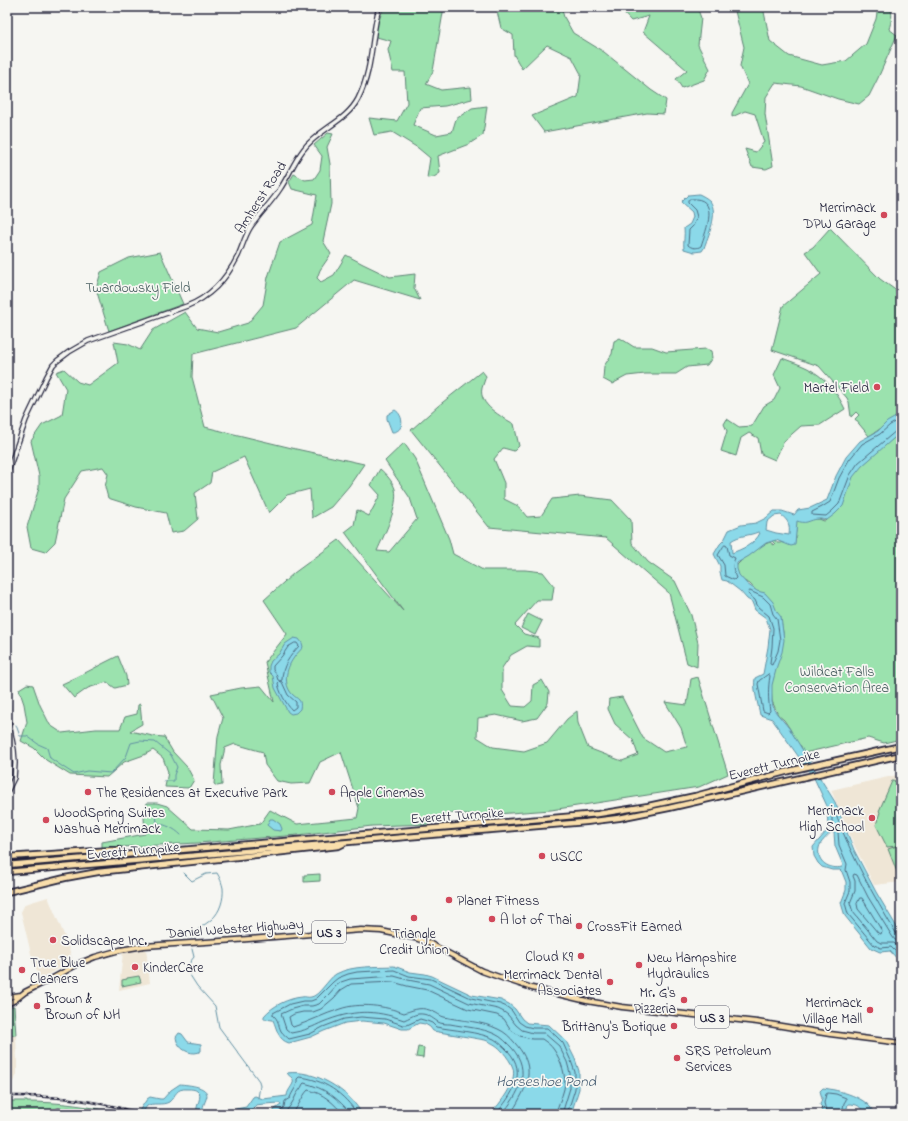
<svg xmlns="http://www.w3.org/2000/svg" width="908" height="1121" font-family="'Indie Flower',sans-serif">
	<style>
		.built { fill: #efe6d6 }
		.green { fill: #9be2ae; stroke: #5e8274 }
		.water { fill: #8bd9e9; stroke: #6190a3; fill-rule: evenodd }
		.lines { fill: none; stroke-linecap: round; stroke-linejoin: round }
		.shore { stroke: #4c6b81; stroke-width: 1 }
		.stream { stroke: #6190a3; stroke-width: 1 }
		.taxiway { stroke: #8c8c96; stroke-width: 8 }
		.secondary-casing { stroke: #22223b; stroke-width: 6 }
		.primary-casing { stroke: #22223b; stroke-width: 7 }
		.highway-casing { stroke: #22223b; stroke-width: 8 }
		.secondary { stroke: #f6f6f2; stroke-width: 3.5 }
		.primary { stroke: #f9deab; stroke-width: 4 }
		.highway { stroke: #f9deab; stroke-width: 4.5 }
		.rail-casing { stroke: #22223b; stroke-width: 2.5 }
		.rail { stroke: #f6f6f2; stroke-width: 1; stroke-dasharray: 3; stroke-linecap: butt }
		.poi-dot { fill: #d1495b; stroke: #f6f6f2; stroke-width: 1.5 }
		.labels { text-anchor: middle; stroke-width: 3.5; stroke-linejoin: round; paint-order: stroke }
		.shield { fill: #f6f6f2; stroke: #626272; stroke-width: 1 }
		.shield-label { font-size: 13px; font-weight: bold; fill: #22223b }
		.street-label { font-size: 14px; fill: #22223b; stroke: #f6f6f2 }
		.poi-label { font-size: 14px; fill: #22223b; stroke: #f6f6f2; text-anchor: start }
		.park-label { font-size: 14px; fill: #465c5e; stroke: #f6f6f2 }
		.water-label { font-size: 15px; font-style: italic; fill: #42596f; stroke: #f6f6f2 }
	</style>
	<rect width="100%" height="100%" fill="#f6f6f2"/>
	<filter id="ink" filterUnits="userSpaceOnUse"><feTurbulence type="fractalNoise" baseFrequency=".025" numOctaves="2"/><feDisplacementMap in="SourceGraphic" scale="8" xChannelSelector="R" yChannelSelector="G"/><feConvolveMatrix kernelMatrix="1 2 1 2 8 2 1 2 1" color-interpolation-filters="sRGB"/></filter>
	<g filter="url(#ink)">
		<path class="built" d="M901 774V882L874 885 855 847 831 790Z
			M48 897 65 937 73 961 40 979 33 962 21 912 25 904Z
			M146 948 150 983 119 990 123 952Z
			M7 1036H16L17 1063V1074L15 1079 10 1084 7 1085Z"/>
		<path class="green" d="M384 7H444L433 71 426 84 441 90 471 87 472 99 445 106 420 108 413 125 436 135 452 132 456 119 472 108 487 106 483 135 469 144 438 156 440 173 434 177 427 178 430 158 418 148 392 132 374 135 369 118 397 121 407 103 405 72H393L388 50 391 41 373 36Z
			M496 7H561L564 17 573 33 604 52 651 90 666 100 664 114 647 113 544 132 532 116 578 97 581 74 572 57 547 45 522 69 514 55 513 35 501 28Z
			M618 7H697L701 18 698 45 710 69 704 80 682 88 676 79 687 70 643 32 649 16 631 21Z
			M734 7H763L770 41 789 56 822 65 846 61 866 44 876 19 878 7H889C894 13 891 22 889 29L897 35 878 78 869 96 859 104 838 99 801 86 775 83 766 97 765 114 773 166 766 169 752 167 745 149 756 152 764 142 755 114 745 111 732 117V113L748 84 740 66 744 47Z
			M328 133 333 134 327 147 330 164 331 204 323 241 331 254 320 270 317 278 321 282 334 275 346 255 363 264 390 277 415 274 414 288 420 300 354 280 296 328 193 354 192 377 205 427 296 449 364 464 349 486 331 507 312 518 310 489 287 495 269 513 244 457 212 472 210 483 195 493 198 519 184 531 171 533 166 513 136 507 108 498 105 487 108 474 103 467 82 471 64 499 55 542 45 552 31 548 27 527 39 488V476L31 441 42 425 62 415 66 389 56 372 64 369 78 382 88 385 118 363 114 342 128 344 140 350 153 330 185 312 197 328 218 332 248 323 263 305 268 277 280 242 312 225 317 195 292 189 289 182 294 174 305 180 314 179 320 170 322 156 314 145Z
			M830 228 880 279 901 294V415C889 421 880 430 869 436L855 419 859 415 856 412 851 417 849 402 847 398 819 366 772 350 783 306 821 274 805 252 813 247Z
			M160 252 183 304 109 331 96 289 101 272 129 258Z
			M620 338 634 347H652L666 352 706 349 711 351 712 358 707 365 687 367 676 374H645L627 376 612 384 603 379 604 366 612 354 614 341Z
			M782 358C792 362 806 366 814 372 828 381 838 394 845 409L820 425 801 426 784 441 775 460 761 454 758 438 749 433 741 438 736 456 721 451 727 431 724 424 727 419 739 427 752 426 764 406 774 400 780 388 774 375Z
			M482 371 486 376C485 380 483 384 482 388 478 405 502 417 514 424L519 446 514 451 503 448 494 459 504 483V499L518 506 527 517 541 516 552 499 580 496 612 500 631 520 632 543 648 562 675 581 691 615 698 643 697 667 687 663 669 593 606 538 489 527 411 430 438 406Z
			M901 433V739L884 743 868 738 804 753 802 750 801 746 797 743 790 729 784 720 778 715 772 701 771 687 783 638V632L781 622 764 593 757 592 750 584 744 581 738 576 736 568 737 565 743 559 750 555 754 549 770 542 774 545 775 544 772 541 775 540 777 543H780L796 538V537L795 535C797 530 796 527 796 522L798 520 819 519 824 521 827 520 850 479 860 466 870 459 884 445Z
			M404 443 415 459 449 539 453 554 483 570H525L543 572 554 586 552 600H537L515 625 524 634 539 638V647L527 646 511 655 502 668V690L512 706 525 707 532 701 533 685 542 680 549 692 548 703 537 718 522 721 496 715 478 718 477 737 493 747 524 751 547 743 567 719 577 711 578 723 588 748 622 761 638 755 633 740 615 724 608 709 609 699 622 697 643 738 664 752 687 747 681 728 665 702 687 705 691 679 698 677 728 774 699 787 551 810 483 815 449 813 429 824 372 826 298 835 198 843 102 848V842L145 834 144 818 147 803H157L167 806 193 829 229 830 260 824 270 810 297 824 357 818 359 808 341 752 320 762 310 783 291 784 277 781 265 765 263 752 235 744 225 748 221 765 222 785 217 786 214 784 218 736 223 718 211 694 241 688 261 686 274 702 265 662 287 634 264 600 294 573 339 540 403 611 345 532 354 525 357 510 369 516 380 495 371 485 380 469C386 474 393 482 395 489 399 506 384 535 377 551L389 552 417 519 410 498 385 461Z
			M528 614 542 621 535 635 521 628Z
			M118 656 126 676 127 685 115 688 107 682 88 688 74 698 62 684C81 676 99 665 118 656Z
			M27 684 33 685 40 705 50 725 62 733 96 729H120L125 717 137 714 138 705 140 704 142 724 130 731 153 736 164 737 173 752 187 767 194 780 189 788 165 787 168 772 163 758 153 750 144 755 124 762 107 777 70 775 46 760 34 748 21 741 27 722 24 704 19 689Z
			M892 781 901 782V845L897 846H901V876L899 877 888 849 897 846 887 847 876 825 880 812 879 811Z
			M320 874V881L304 882V875Z
			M139 976 141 982 122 986V980L127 979V978Z
			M14 1006 16 1035H7V1008Z
			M418 1047 424 1048 423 1058 416 1057Z
			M7 1101H27V1102C59 1102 90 1106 121 1114H7Z"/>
		<path class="water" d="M699 194C703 196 707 198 710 201 719 213 708 236 704 248L702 251 694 252 684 249C683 242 685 235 684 228L690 224 693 217 692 212 681 202 688 195Z
			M395 410C404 415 405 432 392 432L387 419V415Z
			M901 414V432L862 466 853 477 843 506 835 514 827 520C817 518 816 519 807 522 804 523 800 522 797 521L795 545 791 546 776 540 766 543 749 556 737 563V569L739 575 747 584 757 591 765 593 773 602 777 612 781 617 784 640 782 652 777 666 772 685V702L774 710 789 728 835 802 854 850 876 892 901 934V963L890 951 880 952 871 948 845 916 841 903 846 890V882L842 872 840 870H832L822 867 818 863 814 856 813 847 826 832 828 827 827 806 815 780 772 719 760 715C758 703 753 689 755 678L763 674 768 647 770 629 766 618 755 610 752 602 747 599 740 591 727 581 722 580 720 572V566L714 554 720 544 724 540 729 530 741 525 756 523 766 518 774 511H782L794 515 798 510 810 508 827 500 836 476 846 457 860 441 878 431 887 422ZM781 515C789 521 790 525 789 535L776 533 766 530 767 522 774 516ZM758 532 760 533C755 544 742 549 732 553L731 541C739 535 749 536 758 532ZM831 832 834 833 835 846 843 865 842 867C830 870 816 862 819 848 820 842 827 837 831 832Z
			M294 638 299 639 302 643 303 647C300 651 295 655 293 659 286 669 283 684 292 694 298 700 302 699 300 709L296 713 291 714 288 712 275 688 273 676 269 672V666L271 661 279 654 285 644Z
			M270 819H273L280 824 282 829 281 831 273 830 267 825Z
			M394 966 410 972 425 974 432 976 472 995 501 1000 509 1004 515 1009 522 1019 527 1023 549 1025 566 1041 575 1059 579 1071V1089L571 1114H490C500 1104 517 1083 513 1068 511 1062 507 1057 503 1052 498 1046 493 1043 485 1040L433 1031 430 1027 425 1024 419 1023 408 1029H402L384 1023 362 1021 345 1023 324 1031 311 1037 289 1043C278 1040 277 1029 273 1020L264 1019V1016C272 1006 289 998 302 997 305 996 308 998 311 997 319 996 328 979 336 974 353 965 376 967 394 966Z
			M179 1033 182 1034 188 1042 201 1044V1051C194 1056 181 1051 178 1043 177 1043 176 1037 176 1037Z
			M287 1073C314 1069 349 1090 362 1114H272L275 1109 281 1105 280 1103 264 1104 256 1105 249 1113 234 1114V1111L236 1109 246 1107 253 1097 255 1096 263 1099 287 1096C287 1089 297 1083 292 1078 290 1076 288 1075 287 1073Z
			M180 1084C188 1085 212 1086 206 1099 204 1105 201 1108 205 1114H198C193 1107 205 1096 197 1091 195 1089 191 1089 188 1089 175 1088 177 1095 169 1102 162 1106 152 1102 147 1106 145 1108 144 1112 142 1114H137L147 1099 150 1097 160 1099H163L171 1090Z
			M823 1088C838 1090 869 1097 874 1114H865C860 1106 858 1104 848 1104L846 1112 835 1114H824L821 1110 822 1107 820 1105 822 1098 820 1091Z"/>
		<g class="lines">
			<path class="shore" d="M690 199C721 196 706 230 701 246 697 249 691 248 688 245L689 230 693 226 697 217 695 210 688 203V201Z
				M901 419 890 425 880 434 862 444 849 460 839 478 830 502 822 507 812 512V515L826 516 832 511 839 504 850 475 858 463 897 430 901 429
				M725 545 727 546 729 555 735 558C732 565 733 571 736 578L734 580 725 576 724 565 718 555 723 547Z
				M750 591 763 597 770 604 773 614 777 619 780 640 778 651 772 665 770 664V663L772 647 773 628 769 616 758 607 755 600 748 594 749 592Z
				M295 643H297L299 646C290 656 282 666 282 680L280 681 282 682 288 695 296 702V707L292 710C286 704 279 691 278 683L280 681 278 680 276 674 273 670V666L282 656 288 647Z
				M769 674 770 676C768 688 768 699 770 711L768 713 763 711 758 684 759 681Z
				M860 898H862L882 931 881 934 878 933 858 909 857 904Z
				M901 936 898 935 896 933C873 895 852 857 836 815L833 814 832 816V827L838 832 839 845 847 864 846 870 850 882V891L845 903 848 914 874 945 881 948 891 947 901 957
				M901 941 895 940 892 936 868 897 857 875 854 874 853 876 855 881V891L850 903 853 912 877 941 881 943H894L901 950
				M277 1114 284 1107 285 1101 290 1098C292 1091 298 1087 297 1079L299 1077C323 1079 345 1094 357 1114
				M283 1114C289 1109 293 1102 296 1095 298 1091 301 1089 303 1084L304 1083C325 1088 338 1098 351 1114
				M292 1114C295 1110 298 1106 300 1102 303 1097 304 1094 308 1090 323 1093 334 1103 343 1114
				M496 1114C512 1095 528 1073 508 1051 504 1047 499 1042 494 1039 480 1032 452 1030 436 1027L432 1023 427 1021 420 1019 407 1025H403L385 1019 361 1017 344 1019 323 1027 310 1034 289 1039C287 1037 283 1034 281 1031 278 1025 279 1020 273 1015V1013L290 1004 303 1001H311L316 999 333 982 338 978 348 974 357 972 394 970 409 976 431 979 471 998 500 1004 507 1007 512 1011 519 1022 525 1026 533 1028H547L556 1036 563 1043 571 1061 575 1072V1089L567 1114
				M502 1114C519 1094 532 1071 512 1048 507 1043 502 1037 495 1034 482 1028 465 1027 450 1024 447 1024 441 1024 438 1022 432 1018 427 1013 418 1014 413 1015 409 1018 404 1020 373 1009 353 1010 323 1022 318 1024 313 1027 309 1028 303 1031 296 1032 291 1033L286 1029 281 1014 292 1009 303 1006H312L319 1004 329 994 336 986 341 982 350 979 394 976 408 980 429 984 469 1003 498 1009 504 1012 508 1015 516 1025 522 1030 533 1033H544L552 1040 559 1046 567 1062 570 1073V1088L562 1114
				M510 1114C514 1109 517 1104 520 1098 532 1077 531 1061 515 1043 510 1037 505 1032 498 1029 482 1021 462 1021 444 1017 440 1016 437 1013 434 1012 422 1006 416 1009 404 1013 385 1006 360 1002 340 1009 324 1014 309 1022 293 1027L291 1025 289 1017 294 1014 303 1012H313L321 1009 334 998 341 990 351 984 393 982 407 986 427 990 468 1009 497 1015 504 1019 511 1030 520 1036 532 1039H542C546 1042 551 1045 554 1050 561 1060 567 1077 564 1089 562 1098 557 1106 556 1114
				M827 1114 824 1103 826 1094 828 1093 836 1094 846 1098V1100L844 1103 842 1114"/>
			<path class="stream" d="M16 725 20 736H27L38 744 47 748 50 758 63 767 74 774 87 771 111 773 126 757 131 743 140 741 155 742 171 755 177 767 174 775V781H164
				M156 813 157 823C166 825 174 828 181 835
				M184 873 192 881 206 874 217 873C220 878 222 883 223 888 224 899 220 912 212 919 204 926 197 928 191 938
				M192 949 194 957 190 962 188 972 197 986 215 1006 219 1027 259 1081 260 1086 258 1098"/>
			<path class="taxiway" d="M58 1114 59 1111
				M68 1114V1111"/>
			<g class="secondary-casing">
				<path id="secondary" d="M7 474 26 420 46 378 53 365 57 361 69 352 88 341 187 306C210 297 227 278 238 256 242 247 245 236 250 228 259 214 271 203 280 189 288 177 294 162 303 150 318 129 346 122 358 99 373 70 371 37 379 7
					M7 699 8 718 14 750 15 763 14 778 7 792"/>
			</g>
			<g class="primary-casing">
				<path id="primary" d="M7 997 21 995
					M7 1004 15 1000 25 992 51 979 80 963 95 957 120 950 144 946 236 940 361 930 381 931 415 938 427 942 482 971 499 977 532 988 587 1001 622 1007 757 1022 830 1034 901 1043"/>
			</g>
			<g class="highway-casing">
				<path id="highway" d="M7 857 111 850H119L126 855
					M7 865 598 814 648 806 695 796 793 770 901 746
					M7 872 406 837 586 822 619 818 669 808 901 755
					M7 892 65 878 98 872 339 846 343 844"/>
			</g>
			<use href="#secondary" class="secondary"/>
			<use href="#primary" class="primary"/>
			<use href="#highway" class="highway"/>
			<g class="rail-casing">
				<path id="rail" d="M7 1096C53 1095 98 1100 142 1114"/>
			</g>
			<use href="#rail" class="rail"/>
		</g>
	</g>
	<g class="poi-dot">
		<circle cx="884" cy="215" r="4"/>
		<circle cx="877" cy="387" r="4"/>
		<circle cx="88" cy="792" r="4"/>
		<circle cx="332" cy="792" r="4"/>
		<circle cx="872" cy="818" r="4"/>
		<circle cx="46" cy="820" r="4"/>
		<circle cx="542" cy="856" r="4"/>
		<circle cx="449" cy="900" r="4"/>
		<circle cx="414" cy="918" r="4"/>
		<circle cx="492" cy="919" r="4"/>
		<circle cx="579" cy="926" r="4"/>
		<circle cx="53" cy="940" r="4"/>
		<circle cx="581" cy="956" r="4"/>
		<circle cx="639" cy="965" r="4"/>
		<circle cx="135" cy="967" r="4"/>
		<circle cx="22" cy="970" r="4"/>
		<circle cx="610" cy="982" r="4"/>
		<circle cx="684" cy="1000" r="4"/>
		<circle cx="37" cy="1006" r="4"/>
		<circle cx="870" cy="1010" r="4"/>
		<circle cx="674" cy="1026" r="4"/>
		<circle cx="677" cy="1058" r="4"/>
	</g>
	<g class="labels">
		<g class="shield">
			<rect x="312" y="921" width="34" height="22" rx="3"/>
			<rect x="695" y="1006" width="34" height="22" rx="3"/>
		</g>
		<g class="shield-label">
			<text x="329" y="937">US 3</text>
			<text x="712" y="1022">US 3</text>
		</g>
		<g class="street-label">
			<text transform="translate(260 197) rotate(-57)" y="5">Amherst Road</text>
			<text transform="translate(774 764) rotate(-14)" y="5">Everett Turnpike</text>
			<text transform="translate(457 815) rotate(-4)" y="5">Everett Turnpike</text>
			<text transform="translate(133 850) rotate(-5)" y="5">Everett Turnpike</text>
			<text transform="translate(235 928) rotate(-4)" y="5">Daniel Webster Highway</text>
		</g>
		<g class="poi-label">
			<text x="876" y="212" text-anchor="end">Merrimack<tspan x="876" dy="16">DPW Garage</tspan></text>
			<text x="869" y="392" text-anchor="end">Martel Field</text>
			<text x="96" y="797">The Residences at Executive Park</text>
			<text x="340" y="797">Apple Cinemas</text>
			<text x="864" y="815" text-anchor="end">Merrimack<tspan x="864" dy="16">High School</tspan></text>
			<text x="54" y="817">WoodSpring Suites<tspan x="54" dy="16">Nashua Merrimack</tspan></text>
			<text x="550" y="861">USCC</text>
			<text x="457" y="905">Planet Fitness</text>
			<text x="500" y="924">A lot of Thai</text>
			<text x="587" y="931">CrossFit Earned</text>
			<text x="414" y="938" text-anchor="middle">Triangle<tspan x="414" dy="16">Credit Union</tspan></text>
			<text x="61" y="945">Solidscape Inc.</text>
			<text x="573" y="961" text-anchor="end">Cloud K9</text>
			<text x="647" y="962">New Hampshire<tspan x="647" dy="16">Hydraulics</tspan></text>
			<text x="30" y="967">True Blue<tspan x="30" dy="16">Cleaners</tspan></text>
			<text x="143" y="972">KinderCare</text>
			<text x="602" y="979" text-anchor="end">Merrimack Dental<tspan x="602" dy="16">Associates</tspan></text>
			<text x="676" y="997" text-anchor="end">Mr. G's<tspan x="676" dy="16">Pizzeria</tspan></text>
			<text x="45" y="1003">Brown &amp;<tspan x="45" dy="16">Brown of NH</tspan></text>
			<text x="862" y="1007" text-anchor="end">Merrimack<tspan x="862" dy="16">Village Mall</tspan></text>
			<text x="666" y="1031" text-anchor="end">Brittany's Botique</text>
			<text x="685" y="1055">SRS Petroleum<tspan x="685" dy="16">Services</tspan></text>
		</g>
		<g class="park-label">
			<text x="138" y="292">Twardowsky Field</text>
			<text x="837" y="676">Wildcat Falls<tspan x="837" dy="16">Conservation Area</tspan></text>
		</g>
		<g class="water-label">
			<text x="546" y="1086">Horseshoe Pond</text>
		</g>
	</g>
	<rect width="908" height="1121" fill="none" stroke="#f6f6f2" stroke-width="24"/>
	<rect x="12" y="12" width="884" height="1097" fill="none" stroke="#22223b" stroke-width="1.5" filter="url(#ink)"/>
</svg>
